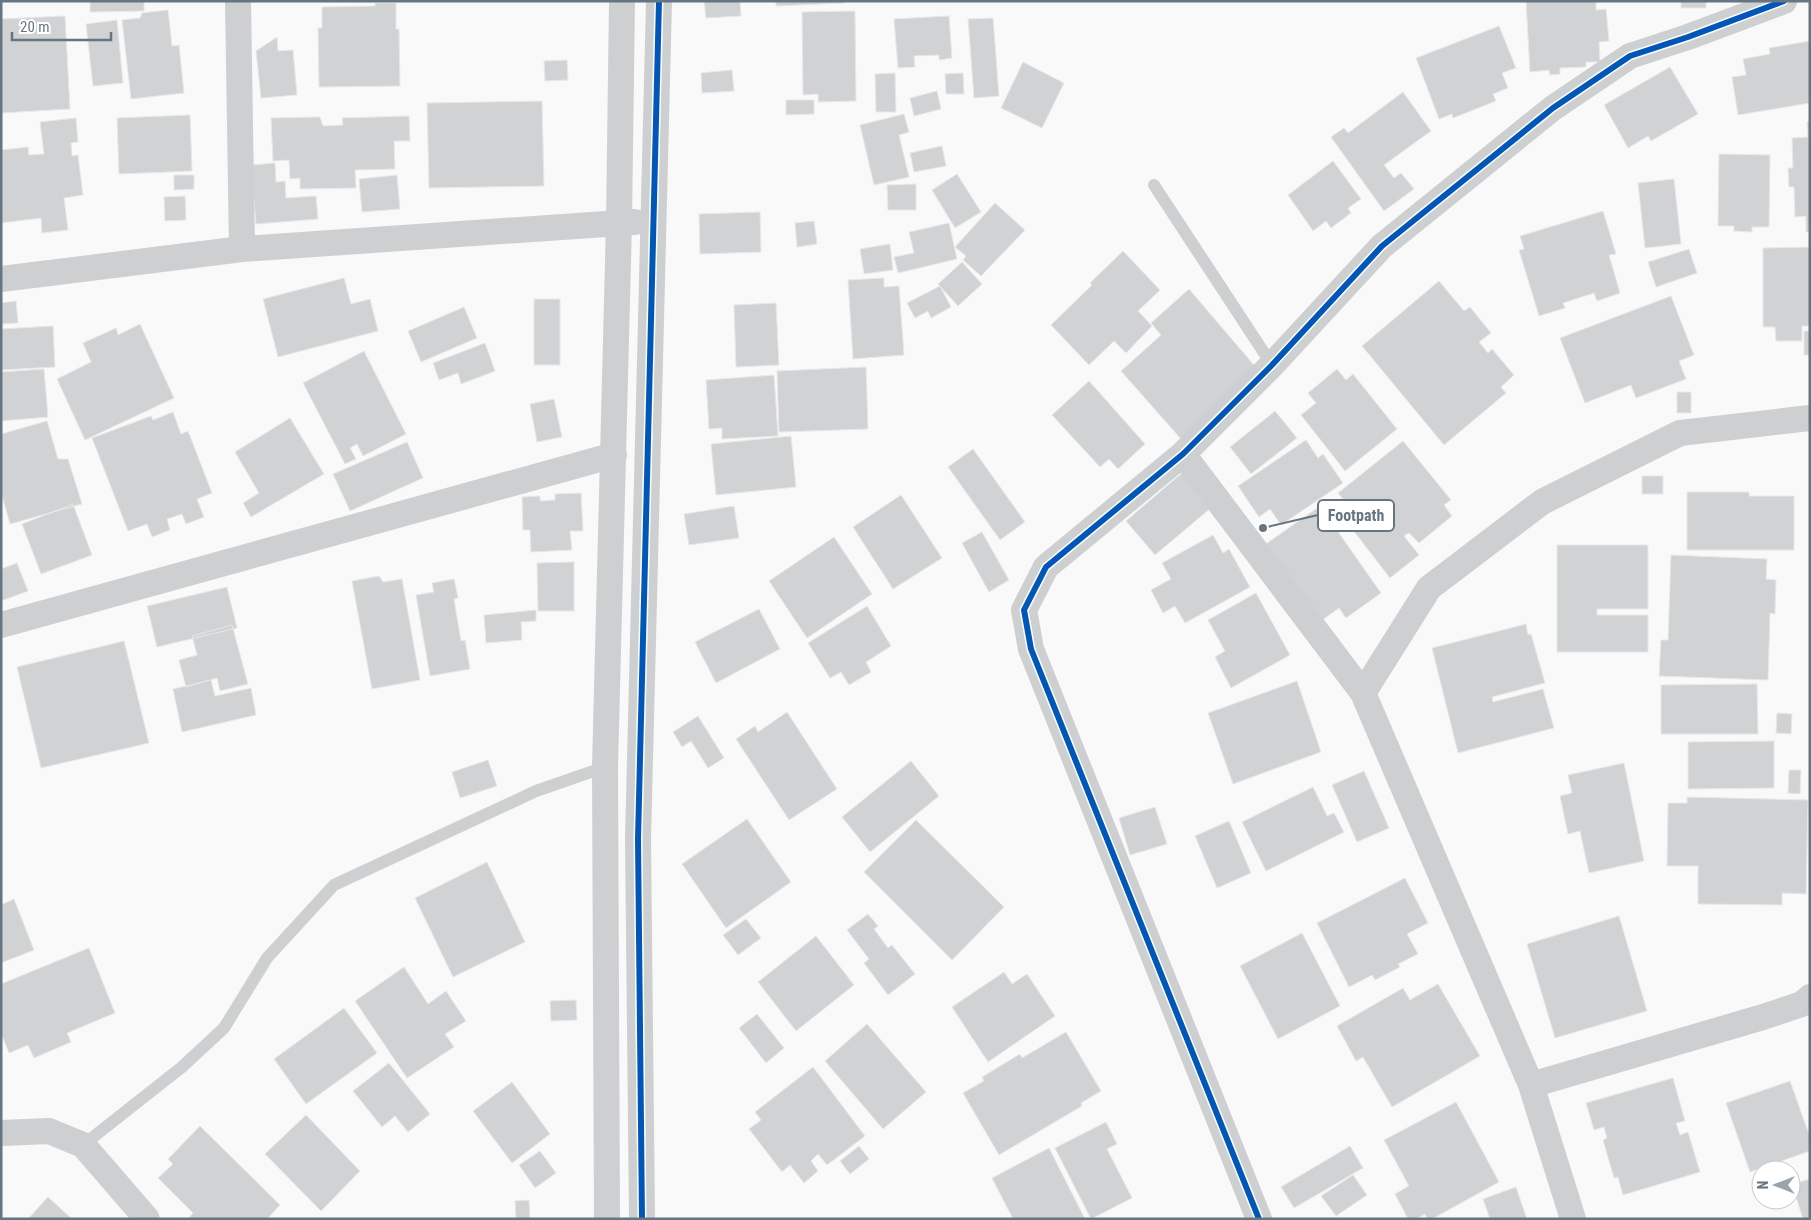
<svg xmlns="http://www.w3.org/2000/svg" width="1811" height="1220" font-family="'Roboto Condensed',sans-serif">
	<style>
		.building { fill: #d0d2d3; stroke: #e8e8e8 }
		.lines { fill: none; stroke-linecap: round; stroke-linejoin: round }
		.service { stroke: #cecfd0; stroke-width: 12 }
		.minor { stroke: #cecfd0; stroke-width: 26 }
		.cycleway-casing { stroke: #fff; stroke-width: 9 }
		.cycleway { stroke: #0057b8; stroke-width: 6 }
		.leader { fill: none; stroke: #657683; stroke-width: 2 }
		.callout-dot { fill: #657683; stroke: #fff; stroke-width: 2 }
		.callout { fill: #fff; stroke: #657683; stroke-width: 2 }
		.callout-label { font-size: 16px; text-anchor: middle; font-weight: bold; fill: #657683 }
	</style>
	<rect width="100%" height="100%" fill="#f9f9f9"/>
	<path class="building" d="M90 1H144V11L90 12Z
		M704 1H740L741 16 706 18Z
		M776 1H844V3L776 6Z
		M1526 1H1596V10L1606 9 1609 41 1599 42 1600 62H1586V67L1560 68V74L1550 75 1549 70 1530 72Z
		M1681 1H1706V8H1681Z
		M375 3H396V29H399L400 86 319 87 318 28H322V7L375 6Z
		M168 10 172 46 179 45 184 93 131 99 122 20 140 18 142 13Z
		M855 11 856 101 818 102V94L803 95 802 12Z
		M65 16 70 109 1 113V19Z
		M949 16 952 58 939 60V55L914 56 915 67 898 68 894 19Z
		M993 18 999 96 974 98 968 19Z
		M117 20 123 83 93 86 86 24Z
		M1499 26 1516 68 1502 73 1508 88 1493 94 1496 101 1453 118 1452 114 1439 119 1416 58Z
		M277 37 278 51 293 50 297 95 261 98 256 51Z
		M1810 41V103L1738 115 1732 77 1746 75 1743 59 1770 54 1769 48Z
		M567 60 568 80 545 81 544 61Z
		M1023 62 1064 83 1042 128 1001 108Z
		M1670 67 1698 114 1651 141 1648 136 1628 148 1604 105Z
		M732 70 734 91 702 93 701 73Z
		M895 73 896 112H876L875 74Z
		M963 73 964 94H946L945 74Z
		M937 91 941 109 914 116 910 98Z
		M1403 92 1431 131 1384 165 1394 178 1401 173 1414 189 1384 211 1331 137 1344 128 1348 133Z
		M786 100H814V114L786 115Z
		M542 101 544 186 429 188 427 103Z
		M904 114 909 132 899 135 909 177 874 185 860 125Z
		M190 115 192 171 119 174 117 118Z
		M409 116 410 141H394L395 169 355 170 356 188 300 189V178L290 179 289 160 273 161 271 118 320 117 323 126 343 125 342 118Z
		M76 118 78 142 71 143 72 156 78 155 83 195 64 198 68 230 42 233 41 218 1 223V150L28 147 29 155 44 154 40 122Z
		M1810 121V232H1806V216L1795 217 1794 187H1789L1788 168H1793L1792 138 1808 137 1807 122Z
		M942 146 946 166 914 172 910 153Z
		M1719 154 1770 155 1769 227H1752V232L1734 231V226H1718Z
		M1333 161 1361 199 1348 208 1351 213 1331 228 1326 221 1313 231 1288 195Z
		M275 163 276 182 285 181 286 198 316 196 318 219 256 224 251 165Z
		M957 174 981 212 955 228 932 190Z
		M174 175H194V189L174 190Z
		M397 175 400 209 362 212 359 179Z
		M1674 179 1681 244 1645 248 1638 183Z
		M916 184V210H888L887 185Z
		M185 196 186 220 165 221 164 197Z
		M995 203 1025 230 981 276 963 260 966 256 955 247Z
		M1603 211 1616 254 1609 255 1620 293 1597 301 1594 293 1563 303 1565 308 1539 316 1519 250 1524 249 1520 236Z
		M760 212 761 252 700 254 699 214Z
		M814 221 817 244 797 247 795 223Z
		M949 223 957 259 898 273 894 257 914 253 909 232Z
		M890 244 893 270 864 274 860 249Z
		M1810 247V326H1802V341H1776L1775 327H1763V248Z
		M1689 249 1697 273 1656 287 1648 262Z
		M1123 251 1160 290 1138 311 1152 326 1126 353 1114 341 1089 365 1051 325 1092 285 1090 283Z
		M962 262 982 284 958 306 938 284Z
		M344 278 351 304 370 299 378 331 278 357 263 299Z
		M884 278V287L899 286 904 355 853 359 848 280Z
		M1439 281 1464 311 1470 307 1491 333 1479 342 1488 353 1492 349 1514 375 1501 387 1506 393 1444 445 1362 346Z
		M940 286 951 307 931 318 928 311 915 318 907 303Z
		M1189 289 1259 371 1181 439 1121 371 1161 335 1151 323Z
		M1671 296 1694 355 1679 361 1686 379 1636 398 1631 385 1585 403 1560 338Z
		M534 299H560V365H534Z
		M16 301 18 323 1 324V303Z
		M776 303 779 365 736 367 734 305Z
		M464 307 477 338 421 362 408 331Z
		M140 324 174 398 85 440 57 379 91 362 83 343 116 328 118 335Z
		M53 326 55 367 1 370V329Z
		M1804 331H1810V355H1804Z
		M485 343 495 371 461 384 458 373 439 380 433 363Z
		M364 351 406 434 363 456 357 444 350 448 356 459 345 464 303 383Z
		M866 367 868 429 779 432 777 371Z
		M44 369 48 417 1 421V372Z
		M1337 369 1346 380 1353 374 1397 429 1345 471 1301 415 1316 403 1308 393Z
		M774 375 778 436 722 439V428L709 429 706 380Z
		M1089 381 1145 444 1118 469 1109 459 1100 467 1052 415Z
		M1677 392H1691V413H1677Z
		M554 399 562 437 537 442 530 404Z
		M1275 411 1297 438 1251 474 1230 447Z
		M173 412 181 434 188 431 212 493 197 499 204 517 186 524 182 514 167 519 170 530 152 537 147 524 128 531 92 438 151 416 153 420Z
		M290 418 324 474 251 517 243 503 259 493 235 452Z
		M47 421 58 459H68L82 504 10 524 1 492V434Z
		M791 436 796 487 716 495 711 444Z
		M1306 440 1318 458 1323 454 1343 483 1281 525 1270 509 1259 517 1238 486Z
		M1403 441 1451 500 1444 505 1452 516 1419 543 1409 533 1404 536 1419 555 1390 578 1353 530 1362 523 1338 493Z
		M407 442 423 478 350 511 333 474Z
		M973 449 1025 522 1000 540 948 467Z
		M1183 472 1212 507 1155 555 1126 521Z
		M1642 476H1663V494H1642Z
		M1687 492H1749V496H1794V550H1687Z
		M581 493 583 531H570L572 550 531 552 530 530H523L522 497 540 496V501L555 500V494Z
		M901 495 942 558 893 589 853 527Z
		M73 504 92 555 41 574 22 524Z
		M734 506 739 538 689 545 684 514Z
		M1320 506 1381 593 1346 618 1339 608 1318 623 1263 546Z
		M982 532 1009 580 989 592 962 543Z
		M1213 535 1223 553 1229 549 1250 587 1185 623 1175 606 1163 613 1151 590 1171 579 1162 563Z
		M834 537 872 594 807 638 769 581Z
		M1557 545H1648V609H1597V615H1648V652H1557Z
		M1671 555 1767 559 1766 579 1776 580 1775 614 1770 613 1768 680 1659 676 1661 640H1668Z
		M574 562V611H538L537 563Z
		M17 563 28 591 1 601V569Z
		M379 576 383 582 402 579 420 680 372 689 352 581Z
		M454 579 458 598 454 599 461 641 465 640 470 669 430 676 416 595 434 592 432 583Z
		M227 587 237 628 157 647 147 606Z
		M1256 593 1290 655 1231 688 1215 657 1225 651 1208 620Z
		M867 606 891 646 866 662 871 672 849 685 841 672 830 678 808 643Z
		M759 609 780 649 716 683 695 642Z
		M536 610V621L521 622 522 640 486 643 484 615Z
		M1526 624 1528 635 1531 634 1545 683 1492 697 1493 702 1543 689 1554 728 1458 753 1432 648Z
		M232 625 248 684 220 691 217 678 186 687 179 660 197 655 192 636Z
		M124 641 149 743 41 768 17 667Z
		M211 680 215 696 251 688 256 715 182 732 173 689Z
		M1297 681 1321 752 1233 784 1208 713Z
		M1757 684 1758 734H1661V685Z
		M787 712 837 789 789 820 736 739 755 726 758 732Z
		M1777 713 1792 714 1791 734 1776 733Z
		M698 716 724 758 708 768 691 741 682 747 673 732Z
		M1774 741V788L1688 789V742Z
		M488 760 497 786 460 798 452 772Z
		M911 761 939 796 870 852 842 817Z
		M1624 763 1644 861 1589 873 1580 831 1568 834 1560 796 1572 793 1568 775Z
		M1789 770H1801L1800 794 1788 793Z
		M1364 771 1389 828 1357 842 1332 785Z
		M1313 787 1327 816 1334 813 1344 832 1266 871 1242 822Z
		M1687 797 1808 800 1806 894 1782 893V905L1698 904V866H1667L1668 803H1687Z
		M1155 807 1167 844 1130 855 1119 818Z
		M747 819 791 882 726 928 682 864Z
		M916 820 1004 907 952 960 864 872Z
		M1229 821 1251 873 1217 888 1195 836Z
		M487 862 525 942 453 977 415 898Z
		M1405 878 1428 923 1407 934 1418 954 1398 964 1400 967 1375 980 1372 975 1349 987 1317 923Z
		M14 899 34 950 1 963V905Z
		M868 914 878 926 874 929 888 948 892 945 915 974 888 995 864 963 869 959 847 930Z
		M1619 916 1647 1011 1555 1038 1527 944Z
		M746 919 761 938 738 955 723 935Z
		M1302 933 1340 1006 1278 1039 1240 966Z
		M816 936 854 985 796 1031 758 982Z
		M89 948 115 1013 67 1033 71 1042 34 1058 28 1045 9 1053 1 1033V984Z
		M404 967 428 1004 446 991 466 1021 445 1034 454 1047 407 1078 355 1001Z
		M1004 972 1012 984 1027 974 1055 1016 988 1062 952 1007Z
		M1438 984 1480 1056 1392 1107 1363 1057 1356 1061 1337 1026 1403 988 1410 1000Z
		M576 1000 577 1020 551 1021 550 1001Z
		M344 1008 377 1053 306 1104 274 1059Z
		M757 1014 784 1048 766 1063 739 1028Z
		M867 1024 926 1092 883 1129 825 1061Z
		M1066 1032 1101 1091 1081 1103 1082 1106 999 1155 963 1093 984 1081 982 1077 1020 1054 1022 1058Z
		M389 1063 430 1114 408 1132 395 1116 382 1127 353 1091Z
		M813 1067 865 1136 827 1165 818 1154 811 1161 818 1171 804 1183 790 1165 782 1172 749 1129 761 1120 755 1112Z
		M1673 1078 1685 1121 1676 1123 1680 1135 1688 1132 1700 1172 1623 1195 1618 1177 1614 1178 1603 1140 1607 1138 1604 1127 1594 1130 1586 1103Z
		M1790 1081 1810 1137V1151L1750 1172 1726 1103Z
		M512 1082 550 1134 512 1163 473 1111Z
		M1456 1102 1499 1182 1432 1219H1427L1425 1214 1416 1219H1408L1395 1194 1409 1186 1384 1140Z
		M306 1115 360 1171 321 1211 265 1154Z
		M1106 1122 1117 1144 1107 1149 1132 1198 1091 1219 1055 1148Z
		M200 1126 280 1205 267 1219H188L193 1213 158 1178 173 1164 168 1159Z
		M859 1146 869 1159 850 1174 840 1161Z
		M1350 1146 1363 1168 1294 1208 1281 1187Z
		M1049 1148 1085 1219H1013L992 1178Z
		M540 1151 556 1173 535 1188 519 1165Z
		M1353 1175 1367 1195 1336 1216 1321 1196Z
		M1810 1179V1219H1803L1792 1184Z
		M1516 1187 1527 1219H1490L1483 1199Z
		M48 1197 72 1219H28Z
		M529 1200 530 1219H516L515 1201Z"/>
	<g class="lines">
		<path class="service" d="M1154 185 1272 365
			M83 1145 182 1067 224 1028 267 958 334 885 536 791 605 767"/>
		<path class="minor" d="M238 1 242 249
			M1 279 242 249 635 222
			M1183 454 1363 693 1531 1085 1573 1219
			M1 625 614 455
			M1363 693 1429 588 1542 502 1680 433 1810 418
			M1531 1085 1763 1017 1802 1004 1810 997
			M1 1133 49 1131 83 1145 147 1219
			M607 1219 605 767 619 223 622 1
			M642 1219 638 839 659 1
			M1259 1219 1031 649 1024 610 1046 567 1183 454 1272 365 1382 246 1553 108 1630 56 1688 37 1784 1"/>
		<g class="cycleway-casing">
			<path id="cycleway" d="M642 1219 638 839 659 1
				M1259 1219 1031 649 1024 610 1046 567 1183 454 1272 365 1382 246 1553 108 1630 56 1688 37 1784 1"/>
		</g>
		<use href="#cycleway" class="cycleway"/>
	</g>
	<path class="leader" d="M1263 528L1318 515"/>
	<circle class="callout-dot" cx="1263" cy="528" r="5"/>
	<rect class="callout" x="1318" y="500" width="76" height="31" rx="5"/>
	<g class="callout-label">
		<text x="1356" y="521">Footpath</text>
	</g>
	<rect width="1811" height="1220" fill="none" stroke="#657683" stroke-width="5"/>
	<g transform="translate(1776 1185) rotate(270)"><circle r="24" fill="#ffffff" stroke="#c1c8cd"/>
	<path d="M0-4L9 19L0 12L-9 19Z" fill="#99a4ac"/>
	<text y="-8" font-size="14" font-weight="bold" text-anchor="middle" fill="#657683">N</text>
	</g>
	<path d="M12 32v8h99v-8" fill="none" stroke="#657683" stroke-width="2.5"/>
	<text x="20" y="32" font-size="15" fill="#657683" stroke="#ffffff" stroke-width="4" paint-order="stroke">20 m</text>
</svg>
